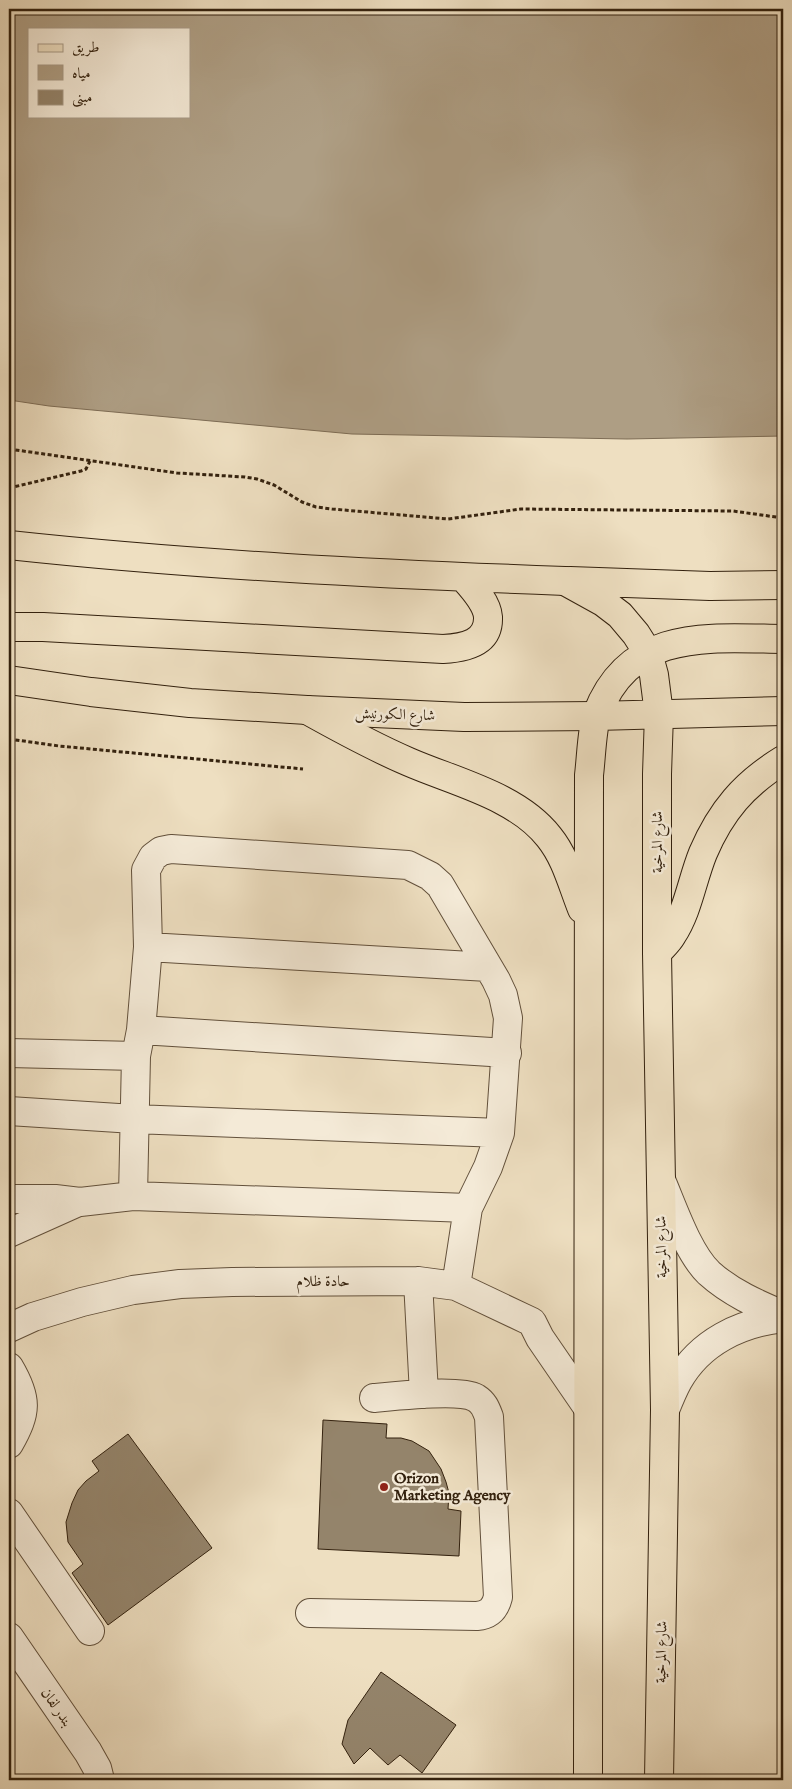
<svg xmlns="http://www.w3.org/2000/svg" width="792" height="1789" font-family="'IM FELL English',Amiri,serif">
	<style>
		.water { fill: #ae9e84; stroke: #7d6c55; fill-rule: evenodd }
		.building { fill: #94846b; stroke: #33210e }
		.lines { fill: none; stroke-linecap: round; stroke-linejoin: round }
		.minor-casing { stroke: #62503b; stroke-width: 30 }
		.major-casing { stroke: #33210e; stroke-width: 30 }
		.highway-casing { stroke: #33210e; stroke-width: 30 }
		.path { stroke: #33210e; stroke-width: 3; stroke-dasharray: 4 2.5; stroke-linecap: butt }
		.minor { stroke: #f4ead7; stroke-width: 28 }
		.major { stroke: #eedfc1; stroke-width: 28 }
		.highway { stroke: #eedfc1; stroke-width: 28 }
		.poi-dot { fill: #8f2418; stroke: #f4ead7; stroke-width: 2 }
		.labels { text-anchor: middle; stroke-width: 5; stroke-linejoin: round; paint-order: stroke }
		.street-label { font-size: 15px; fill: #33210e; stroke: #f4ead7 }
		.poi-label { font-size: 15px; font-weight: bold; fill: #33210e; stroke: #f4ead7; text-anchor: start }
	</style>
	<rect width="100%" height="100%" fill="#eedfc1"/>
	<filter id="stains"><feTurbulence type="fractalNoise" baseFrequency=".004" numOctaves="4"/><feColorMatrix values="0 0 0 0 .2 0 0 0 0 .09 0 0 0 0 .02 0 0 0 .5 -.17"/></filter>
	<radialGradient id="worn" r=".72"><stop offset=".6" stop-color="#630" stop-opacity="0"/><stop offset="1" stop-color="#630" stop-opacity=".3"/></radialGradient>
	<path class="water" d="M9 9H783V436L627 439 352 434 49 406 9 400ZM29 29H189V116H29Z"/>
	<path class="building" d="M323 1420 387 1424 386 1438H401L412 1441 429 1451 441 1469 446 1482 449 1493 448 1509 461 1511 459 1556 318 1549Z
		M128 1434 212 1548 108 1625 72 1573 83 1564 68 1542 66 1522 72 1503 78 1490 86 1481 99 1471 92 1461Z
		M381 1672 456 1725 422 1773 400 1755 388 1765 370 1748 354 1764 342 1744 348 1720Z"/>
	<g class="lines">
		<g class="minor-casing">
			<path id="minor" d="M148 947 488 967
				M141 1030 507 1053
				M9 1053 136 1056
				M9 1111 134 1119 500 1133
				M661 1180C673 1208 688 1253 709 1273 731 1293 757 1304 783 1315
				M133 1196 136 1056 141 1030 148 947 146 870 153 857 161 851 171 849 408 865 430 876 440 885 496 980 503 995 508 1018 500 1133 488 1167 468 1208 456 1286
				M9 1199H55L80 1202 133 1196 468 1208
				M9 1233 76 1203
				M418 1281 424 1394
				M9 1328 33 1317 82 1302 133 1290 180 1284 232 1282 418 1281 456 1286 532 1322 540 1338 588 1408
				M9 1367C28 1399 27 1412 9 1444
				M665 1410C669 1400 673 1390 678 1381 700 1342 740 1323 783 1318
				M9 1513 90 1631
				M310 1613 477 1616C489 1615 495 1609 498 1597L489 1417C486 1409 484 1403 476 1398 460 1389 395 1396 374 1398
				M9 1637 88 1752 97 1768 100 1780"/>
		</g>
		<g class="major-casing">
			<path id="major" d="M9 545C194 565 379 574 565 581
				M9 627H43L443 649C463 648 489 644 488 617 487 603 473 588 464 578
				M9 680 91 692 190 703 307 710 464 717 596 716"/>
		</g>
		<g class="highway-casing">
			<path id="highway" d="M565 581 603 602 620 615 636 634 648 653 654 675 659 714 657 774V953L665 1410 659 1780
				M570 581 710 586 783 585
				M307 710C341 729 374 747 409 762 455 782 517 796 549 837 566 858 572 884 582 909
				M596 716 783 711
				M657 953C662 947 668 942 672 935 688 911 692 880 703 853 721 811 744 784 783 760
				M588 1780 589 775C591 760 592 727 597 714 630 628 708 638 783 639"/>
		</g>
		<path class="path" d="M9 449 177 473 245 477 257 479 274 485 302 502 316 507 332 509 448 519 521 509 733 511 783 518
			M9 488 81 471 86 469 90 461
			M9 739 59 746 303 769"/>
		<use href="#minor" class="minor"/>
		<use href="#major" class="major"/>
		<use href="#highway" class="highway"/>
	</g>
	<circle class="poi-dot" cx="384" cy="1487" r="5"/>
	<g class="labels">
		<g class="street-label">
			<text transform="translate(395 714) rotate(2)" y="5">شارع الكورنيش</text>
			<text transform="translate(657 842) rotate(-90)" y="5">شارع المرخية</text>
			<text transform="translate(661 1247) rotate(-91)" y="5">شارع المرخية</text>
			<text x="323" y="1286">حادة ظلام</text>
			<text transform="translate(661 1652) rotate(-89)" y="5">شارع المرخية</text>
			<text transform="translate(57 1707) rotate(55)" y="5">بندر لفان</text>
		</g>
		<g class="poi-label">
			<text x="394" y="1483">Orizon<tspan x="394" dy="17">Marketing Agency</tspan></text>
		</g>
	</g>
	<rect width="792" height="1789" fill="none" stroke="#eedfc1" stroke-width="30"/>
	<rect x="10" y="10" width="772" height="1769" fill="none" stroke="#33210e" stroke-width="2.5"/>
	<rect x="15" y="15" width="762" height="1759" fill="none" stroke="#33210e"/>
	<rect x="28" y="28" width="162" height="90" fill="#f4ead7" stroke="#a79a87"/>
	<rect x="38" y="44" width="25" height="8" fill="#eedfc1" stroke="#a79a87"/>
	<text x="72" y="52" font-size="15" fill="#33210e">طريق</text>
	<rect x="38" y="65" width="25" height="15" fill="#ae9e84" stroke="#a79a87"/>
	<text x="72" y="78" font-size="15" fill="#33210e">مياه</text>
	<rect x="38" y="90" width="25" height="15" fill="#94846b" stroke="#a79a87"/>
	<text x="72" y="102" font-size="15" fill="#33210e">مبنى</text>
	<rect width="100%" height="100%" filter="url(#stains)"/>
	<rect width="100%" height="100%" fill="url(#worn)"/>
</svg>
